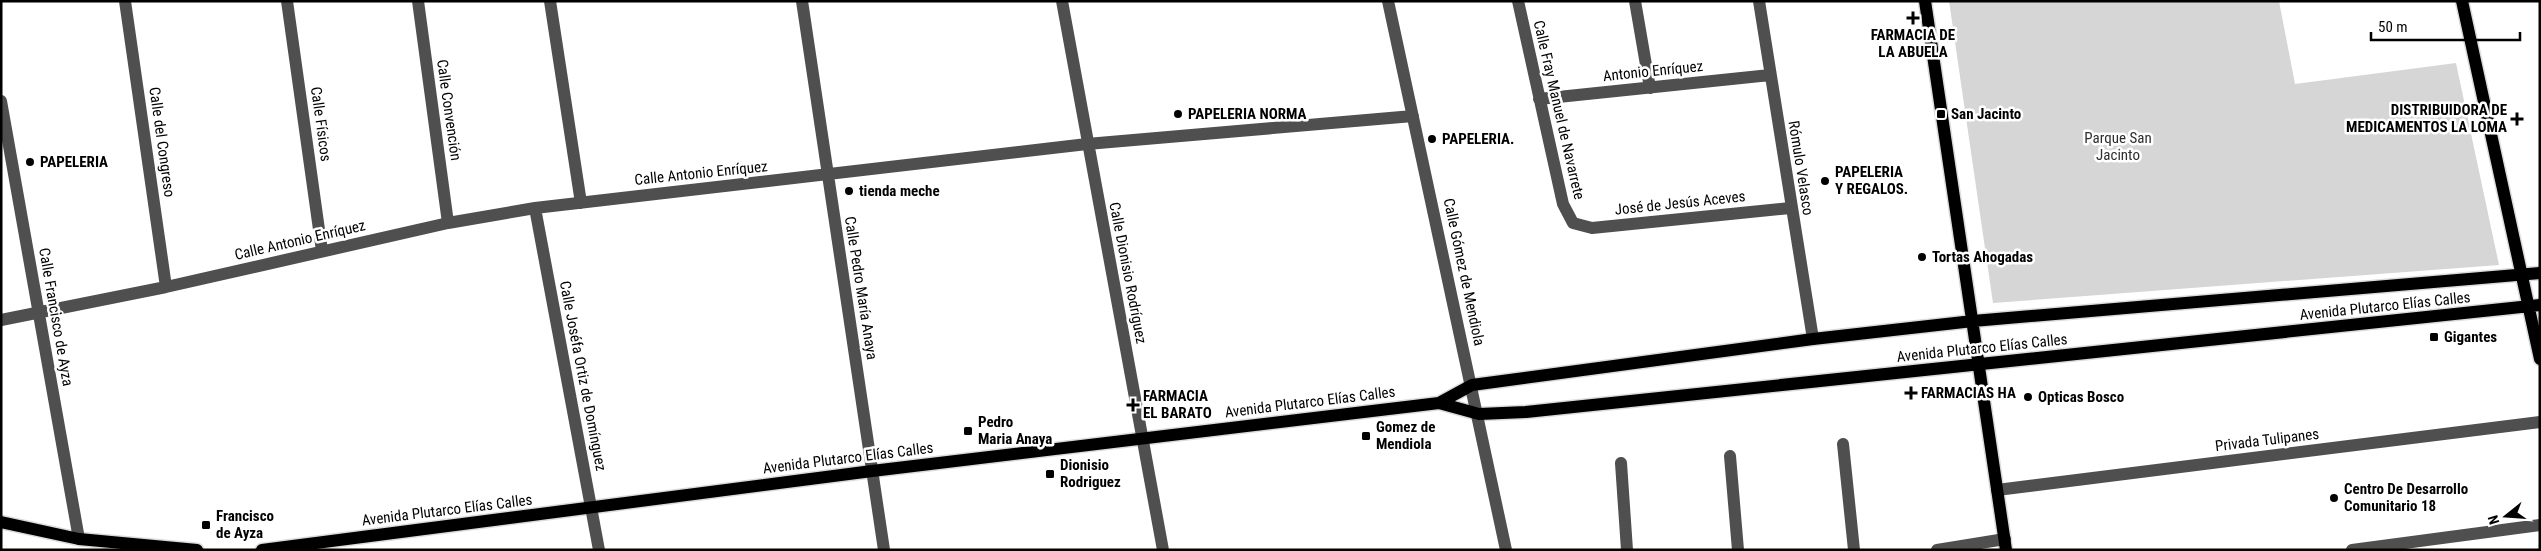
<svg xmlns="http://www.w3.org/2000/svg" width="2541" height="551" font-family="'Roboto Condensed',sans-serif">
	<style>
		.green { fill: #d6d6d6 }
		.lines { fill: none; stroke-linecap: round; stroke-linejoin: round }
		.major-casing { stroke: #dbdbdb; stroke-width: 15 }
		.minor { stroke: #4f4f4f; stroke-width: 12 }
		.major { stroke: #000; stroke-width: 12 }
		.poi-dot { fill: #000; stroke: #fff; stroke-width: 2 }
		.labels { text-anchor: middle; stroke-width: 5; stroke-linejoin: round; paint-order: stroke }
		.poi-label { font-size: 15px; font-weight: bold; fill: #000; stroke: #fff; text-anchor: start }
		.street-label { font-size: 15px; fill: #000; stroke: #fff }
		.park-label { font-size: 15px; fill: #2d2d2d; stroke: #fff }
	</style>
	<rect width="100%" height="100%" fill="#fff"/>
	<path class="green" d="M1949 1H2279L2295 84 2456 63 2499 265 1993 303Z"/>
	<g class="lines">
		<g class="major-casing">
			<path id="major" d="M1925 1 2006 550
				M2462 1 2540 359
				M1439 403 1479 414 1526 412 2540 305
				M1 522 79 539 197 550
				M262 550 872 471 1439 403 1472 385 1813 339 1973 321 2540 273"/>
		</g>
		<path class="minor" d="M125 1 166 287
			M287 1 322 251
			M418 1 448 223
			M550 1 581 203
			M802 1 884 550
			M1062 1 1163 550
			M1388 1 1506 550
			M1518 1 1563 204 1573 223 1592 228 1790 208
			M1635 1 1650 88
			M1759 1 1813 339
			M1539 99 1770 75
			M1 101 79 539
			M535 208 599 550
			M1 320 166 287 448 223 535 208 1087 144 1413 116
			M1843 444 1854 550
			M1730 456 1738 550
			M1621 463 1627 550
			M1997 490 2540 422
			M1937 550 2005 539
			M2352 550 2540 525"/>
		<use href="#major" class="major"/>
	</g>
	<g class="poi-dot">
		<path d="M1910.5 10.5h5v5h5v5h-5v5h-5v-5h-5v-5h5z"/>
		<circle cx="1178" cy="114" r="5"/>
		<rect x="1936" y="109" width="10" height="10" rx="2.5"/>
		<path d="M2514.5 111.5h5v5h5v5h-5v5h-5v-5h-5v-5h5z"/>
		<circle cx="1432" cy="139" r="5"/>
		<circle cx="30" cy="162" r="5"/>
		<circle cx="1825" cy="181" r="5"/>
		<circle cx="849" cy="191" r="5"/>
		<circle cx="1922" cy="257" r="5"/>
		<rect x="2429" y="332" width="10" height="10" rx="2.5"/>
		<path d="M1908.5 385.5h5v5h5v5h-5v5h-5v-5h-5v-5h5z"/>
		<circle cx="2028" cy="397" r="5"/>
		<path d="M1130.5 397.5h5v5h5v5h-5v5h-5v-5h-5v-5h5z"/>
		<rect x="963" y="426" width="10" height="10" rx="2.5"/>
		<rect x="1361" y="431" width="10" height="10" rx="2.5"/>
		<rect x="1045" y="469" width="10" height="10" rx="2.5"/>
		<circle cx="2334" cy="498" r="5"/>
		<rect x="201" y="520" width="10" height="10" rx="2.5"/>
	</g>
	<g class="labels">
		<g class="poi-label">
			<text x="1913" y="40" text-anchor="middle">FARMACIA DE<tspan x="1913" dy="17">LA ABUELA</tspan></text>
			<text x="2507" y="115" text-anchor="end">DISTRIBUIDORA DE<tspan x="2507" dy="17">MEDICAMENTOS LA LOMA</tspan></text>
			<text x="1188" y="119">PAPELERIA NORMA</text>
			<text x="1951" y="119">San Jacinto</text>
			<text x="1442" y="144">PAPELERIA.</text>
			<text x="40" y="167">PAPELERIA</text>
			<text x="1835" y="177">PAPELERIA<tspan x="1835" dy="17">Y REGALOS.</tspan></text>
			<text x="859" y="196">tienda meche</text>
			<text x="1932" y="262">Tortas Ahogadas</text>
			<text x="2444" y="342">Gigantes</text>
			<text x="1921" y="398">FARMACIAS HA</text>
			<text x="1143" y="401">FARMACIA<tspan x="1143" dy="17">EL BARATO</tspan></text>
			<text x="2038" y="402">Opticas Bosco</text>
			<text x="978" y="427">Pedro<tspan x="978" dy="17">Maria Anaya</tspan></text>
			<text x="1376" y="432">Gomez de<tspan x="1376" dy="17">Mendiola</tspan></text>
			<text x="1060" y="470">Dionisio<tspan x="1060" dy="17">Rodriguez</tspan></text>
			<text x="2344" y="494">Centro De Desarrollo<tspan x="2344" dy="17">Comunitario 18</tspan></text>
			<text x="216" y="521">Francisco<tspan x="216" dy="17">de Ayza</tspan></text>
		</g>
		<g class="street-label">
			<text transform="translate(1653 71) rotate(-6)" y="5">Antonio Enríquez</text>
			<text transform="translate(449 110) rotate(82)" y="5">Calle Convención</text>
			<text transform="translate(1559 110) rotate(77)" y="5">Calle Fray Manuel de Navarrete</text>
			<text transform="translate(321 124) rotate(82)" y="5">Calle Físicos</text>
			<text transform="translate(162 142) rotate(82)" y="5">Calle del Congreso</text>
			<text transform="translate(1801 168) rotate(81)" y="5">Rómulo Velasco</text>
			<text transform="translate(701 173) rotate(-6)" y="5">Calle Antonio Enríquez</text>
			<text transform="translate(1680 203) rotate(-6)" y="5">José de Jesús Aceves</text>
			<text transform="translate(300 240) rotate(-13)" y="5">Calle Antonio Enríquez</text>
			<text transform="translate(1464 272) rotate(78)" y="5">Calle Gómez de Mendiola</text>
			<text transform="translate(1128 273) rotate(79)" y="5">Calle Dionisio Rodríguez</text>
			<text transform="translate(861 288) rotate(81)" y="5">Calle Pedro María Anaya</text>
			<text transform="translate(2385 306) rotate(-6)" y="5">Avenida Plutarco Elías Calles</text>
			<text transform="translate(56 317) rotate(80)" y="5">Calle Francisco de Ayza</text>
			<text transform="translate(1982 348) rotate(-6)" y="5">Avenida Plutarco Elías Calles</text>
			<text transform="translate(583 376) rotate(79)" y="5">Calle Joséfa Ortiz de Domínguez</text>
			<text transform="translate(1310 402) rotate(-7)" y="5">Avenida Plutarco Elías Calles</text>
			<text transform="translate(2267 440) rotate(-7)" y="5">Privada Tulipanes</text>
			<text transform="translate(848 458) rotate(-7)" y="5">Avenida Plutarco Elías Calles</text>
			<text transform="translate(447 510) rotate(-7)" y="5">Avenida Plutarco Elías Calles</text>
		</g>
		<g class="park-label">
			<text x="2118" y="143">Parque San<tspan x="2118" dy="17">Jacinto</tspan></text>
		</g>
	</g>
	<rect width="2541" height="551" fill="none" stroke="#000000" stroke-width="5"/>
	<g transform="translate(2506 516) rotate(253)" stroke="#ffffff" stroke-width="4" paint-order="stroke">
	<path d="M0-4L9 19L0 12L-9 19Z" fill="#000000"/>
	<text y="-8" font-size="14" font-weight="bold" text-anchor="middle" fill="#000000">N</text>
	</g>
	<path d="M2371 32v8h149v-8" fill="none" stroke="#000000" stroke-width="2.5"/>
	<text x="2378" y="32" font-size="15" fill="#000000" stroke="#ffffff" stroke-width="4" paint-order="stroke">50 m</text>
</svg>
